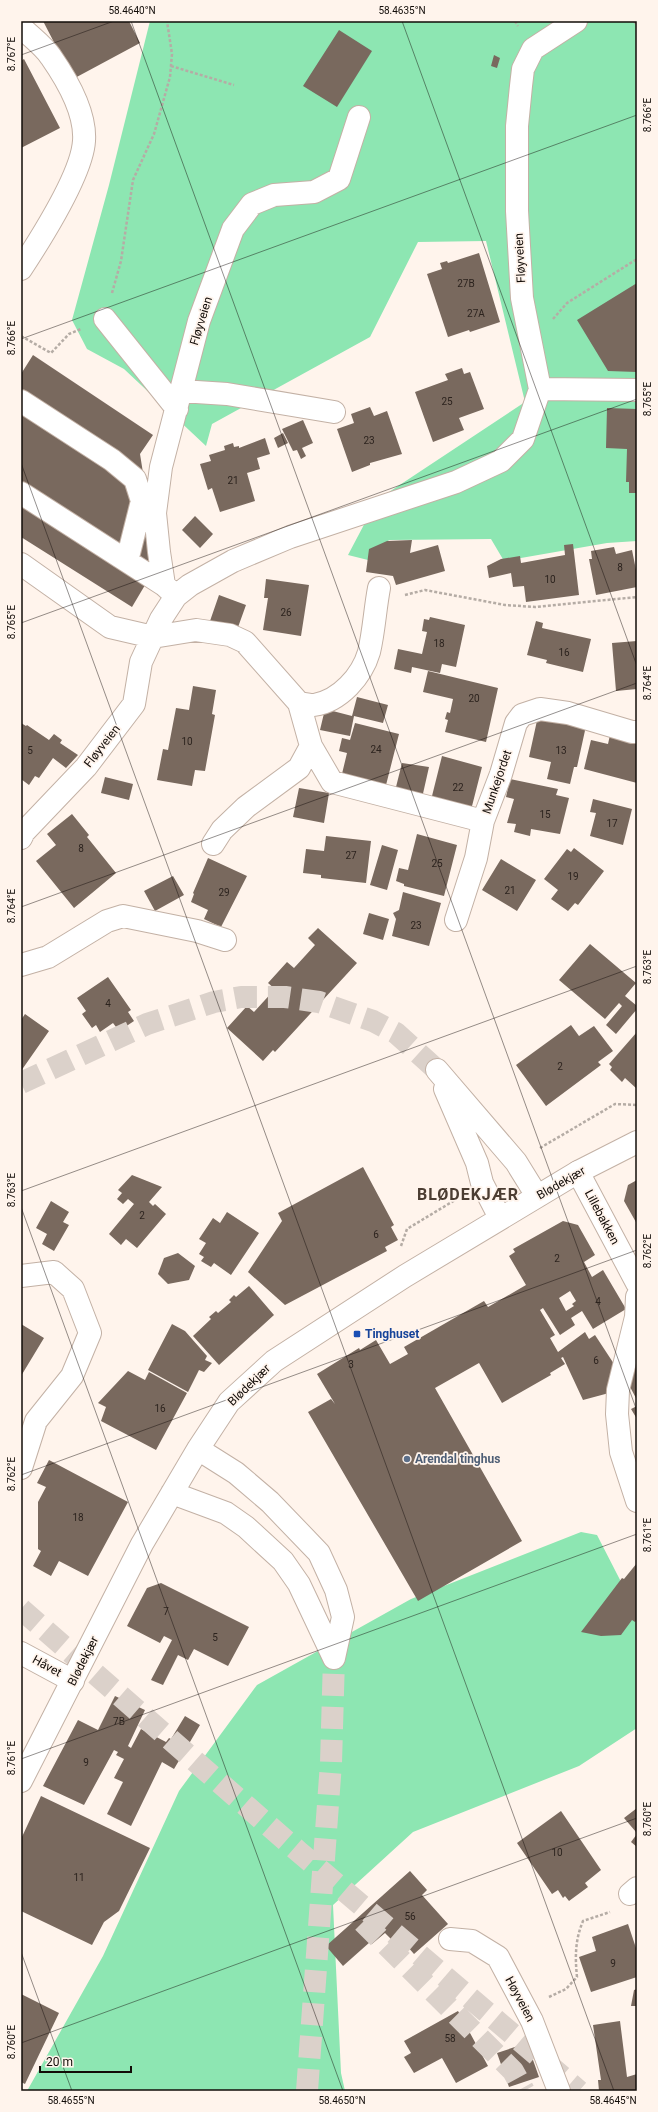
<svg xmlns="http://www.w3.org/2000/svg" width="658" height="2112" font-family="Roboto,sans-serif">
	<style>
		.green { fill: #8de6b2 }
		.building { fill: #79695e; fill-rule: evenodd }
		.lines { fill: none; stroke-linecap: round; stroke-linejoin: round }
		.major-tunnel { stroke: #dbd1ca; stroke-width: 22; stroke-dasharray: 22 11; stroke-linecap: butt }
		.minor-casing { stroke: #c3b1a5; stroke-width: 24 }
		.major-casing { stroke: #c3b1a5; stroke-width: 24 }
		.path { stroke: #b5aca5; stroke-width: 2.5; stroke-dasharray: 3 2; stroke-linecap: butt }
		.minor { stroke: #fff; stroke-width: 22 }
		.major { stroke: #fff; stroke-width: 22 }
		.ticks { fill: none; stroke: #120c08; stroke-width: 1; stroke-opacity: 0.45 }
		.transit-dot { fill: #1a4fb4; stroke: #fff4ec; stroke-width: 1.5 }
		.service-dot { fill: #5c6f8a; stroke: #fff4ec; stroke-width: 1.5 }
		.labels { text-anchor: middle; stroke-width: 3.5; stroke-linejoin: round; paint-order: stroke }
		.number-label { font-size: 10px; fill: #2c231e }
		.street-label { font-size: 12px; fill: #120c08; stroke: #fff4ec }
		.transit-label { font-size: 12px; font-weight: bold; fill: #164399; stroke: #fff4ec; text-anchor: start }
		.service-label { font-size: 12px; font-weight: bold; fill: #4e5e75; stroke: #fff4ec; text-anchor: start }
		.district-label { font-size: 16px; font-weight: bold; letter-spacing: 1px; fill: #4b3d32; stroke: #fff4ec }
		.neatline { fill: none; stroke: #120c08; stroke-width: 1.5 }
		.ticks-label { font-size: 10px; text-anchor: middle; fill: #120c08 }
	</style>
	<rect width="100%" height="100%" fill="#fff4ec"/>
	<path class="green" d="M150 21H637V541L607 543 504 561 491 539 389 540 376 553 372 561 348 555 377 500 525 402 486 241 418 242 370 337 212 424 206 446 124 369 87 349 72 320 109 185Z
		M581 1532 597 1535 637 1613V1728L579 1766 413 1832 333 1905 341 2073 345 2091H27L103 1956 179 1791 257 1685 411 1599Z"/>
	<path class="building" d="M43 21H129L140 43 73 79Z
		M339 30 372 51 337 107 303 86Z
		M494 55 500 58 497 68 491 66Z
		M24 59 60 128 21 148V61Z
		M479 253 500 322 470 332 469 330 448 337 427 274 442 269 440 263 447 261 448 263Z
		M637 283V372L608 371 577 320Z
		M33 355 153 435 140 454 147 498 151 575 132 607 21 537V374Z
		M462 368 464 374 470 372 484 409 459 418 464 430 433 442 415 392 448 380 445 374Z
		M370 407 374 416 387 411 402 454 370 463V465L352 472 337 429 354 423 351 414Z
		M607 408 637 409V493H629V482H626L627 449 606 448Z
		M303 420 313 443 302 448 306 456 301 459 297 450 293 451 282 429Z
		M283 433 288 443 278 448 274 438Z
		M265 438 270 454 257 458 260 469 247 473 255 501 220 512 212 488 208 490 200 464 211 461 209 455 225 450 224 446 233 443 234 447 239 446V448Z
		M195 516 213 534 200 548 182 530Z
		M412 540 410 553 438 545 445 571 396 585 393 576 366 572 369 549 387 541Z
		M573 544 579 595 526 602 524 586 513 587 511 573 489 578 487 566 501 559 520 556 521 563 565 555 564 545Z
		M614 547 616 554 632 550 637 575V587L596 595 589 559H592L591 551Z
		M266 579 309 585 301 636 263 630 268 598H264Z
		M219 595 246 605 237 630 210 621Z
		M430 617 465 625 456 667 442 664 440 673 412 667 411 673 394 669 398 649 422 654 427 632 422 631 424 619 429 620Z
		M536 621 543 623 542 628 591 639 583 672 546 663 547 660 527 655Z
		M637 641V689L616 691 612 643Z
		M428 671 498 688 486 742 445 732 448 720 445 719 447 712 450 713 453 699 423 692Z
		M193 686 216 690 212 714 215 715 205 771 195 770 192 786 157 780 163 749 168 750 176 708 189 710Z
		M357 697 388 705 383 723 354 716 350 736 320 730 325 709 352 716Z
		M538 716 586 726 577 767H574L570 784 547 779 551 762 529 757Z
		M21 723 26 726 27 725 49 740 54 734 62 740 60 743 78 755 66 768 53 758 39 778 35 776 29 785 21 779Z
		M355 723 399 734 385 789 341 778 347 753 339 751 342 738 350 740Z
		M610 735 637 742V783L584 769 591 740 608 744Z
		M442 756 482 767 471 810 431 800Z
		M402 763 429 767 422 798 395 791Z
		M105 777 133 784 129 800 101 793Z
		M510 779 558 789 556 795 569 798 560 834 531 829 530 836 514 832 516 824 507 823 514 799 506 797Z
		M299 788 329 793 324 823 293 817Z
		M593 799 632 809 623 845 590 836 596 813 590 812Z
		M72 814 89 835 87 837 116 873 74 908 36 861 56 845 47 834Z
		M417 834 457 845 444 896 404 886V884L396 881 399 868 408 870Z
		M326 836 371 841 366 883 321 878V875L303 873 306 849 324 851Z
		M382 845 398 850 387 890 370 885Z
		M574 848 604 871 578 905 575 903 568 911 551 899 558 890 544 879 567 849 571 852Z
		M208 858 247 876 221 927 204 919 208 910 191 902 194 894 193 893Z
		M501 859 536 880 517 911 482 890Z
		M173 876 184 895 155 911 144 891Z
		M403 892 441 903 429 946 392 936 396 919 393 913 399 910Z
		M369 913 389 919 383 940 363 934Z
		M318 928 357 963 275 1052 273 1050 263 1061 227 1028 247 1006 254 1012 275 989 268 983 287 962 294 968 305 956 315 945 308 938Z
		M590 944 636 983 625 996 637 1006V1009L616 1034 606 1025 622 1006 619 1003 605 1019 559 980Z
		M108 977 131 1010 128 1012 134 1021 119 1031 113 1023 100 1032 96 1025 92 1028 82 1014 86 1011 77 998Z
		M25 1014 49 1031 21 1071V1020Z
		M571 1025 579 1036 594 1026 613 1051 598 1062 601 1065 546 1106 516 1065Z
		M637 1032V1089L625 1078 622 1082 610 1070 612 1067 609 1064Z
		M363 1167 394 1225 391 1227 398 1240 385 1247 387 1251 285 1305 248 1272 282 1221 278 1213Z
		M132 1175 162 1187 149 1202 153 1206 155 1204 166 1214 137 1248 126 1239 121 1245 109 1234 134 1204 128 1199 123 1204 117 1199 122 1193 118 1190Z
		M637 1180V1224L624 1201 628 1185Z
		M51 1201 69 1212 63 1222 69 1225 54 1251 42 1244 47 1234 36 1228Z
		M227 1212 259 1233 231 1275 214 1263 211 1267 201 1261 204 1257 199 1254 206 1243 199 1239 213 1218 220 1223Z
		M563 1221 578 1225 595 1255 584 1262 592 1277 603 1270 626 1309 593 1329 582 1311 571 1318 575 1325 560 1335 543 1308 540 1310 555 1335 550 1338 558 1352 585 1332 589 1339 595 1335 616 1367 609 1393 583 1400 563 1357 561 1358 565 1364 550 1373 551 1375 502 1403 479 1363 435 1388 522 1541 418 1601 308 1412 331 1399 335 1404 317 1374 359 1348 360 1350 376 1340 390 1364 408 1354 404 1347 484 1301 488 1307 526 1285 509 1256 515 1252 513 1249ZM570 1291 576 1301 572 1304 574 1306 566 1311 559 1298Z
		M178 1253 195 1266 189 1280 168 1284 158 1274 164 1258Z
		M249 1286 274 1315 219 1365 193 1336 211 1319 209 1317 216 1311 218 1313 231 1302 229 1300 234 1295 236 1297Z
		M21 1324 44 1338 21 1376Z
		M172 1324 185 1331 207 1356 205 1360 212 1363 204 1372 199 1370 188 1392 148 1370Z
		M637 1355V1400L629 1385Z
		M128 1371 145 1380 149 1372 187 1393 156 1450 101 1421 106 1407 98 1403Z
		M637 1406V1419L631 1409Z
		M49 1460 128 1502 88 1576 59 1561 51 1576 33 1566 41 1551 38 1549V1502L46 1487 37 1483Z
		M637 1563V1620L635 1622 632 1620 621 1635 601 1636 581 1632 622 1578 624 1579Z
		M161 1583 249 1627 228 1666 194 1649 188 1660 178 1655 163 1685 151 1680 172 1640 164 1636 160 1643 127 1626 147 1588Z
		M115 1696 145 1710 128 1746 131 1748 141 1729 166 1742 169 1738 171 1739 185 1716 200 1725 174 1769 162 1762 131 1826 107 1814 123 1782 114 1778 124 1759 116 1755 118 1752 114 1750 84 1805 43 1786 78 1720 98 1730Z
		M41 1796 150 1848 119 1911 104 1922 92 1945 21 1911V1839Z
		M637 1808V1831L636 1832 624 1818Z
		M561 1811 601 1870 585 1883 588 1887 569 1901 565 1896 563 1898 558 1890 552 1894 517 1843Z
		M637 1834V1847L631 1842Z
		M410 1871 427 1890 422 1895 448 1924 414 1954 400 1938 395 1943 385 1933 372 1944 370 1942 343 1966 326 1946Z
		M628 1924 637 1951V1977L591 1992 579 1957 596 1951 592 1937Z
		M637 1989V2006H631L634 1990Z
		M21 1994 59 2013 25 2084 21 2082Z
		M458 2011 488 2066 456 2083 442 2058 414 2073 404 2057 411 2053 404 2041Z
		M620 2021 627 2077 637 2074V2091H599L598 2080H601L593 2025Z
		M527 2043 539 2077 509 2087 497 2053Z"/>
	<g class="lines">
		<path class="major-tunnel" d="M21 1083 147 1024 214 1002 241 997H285L319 1002 373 1021 396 1033 437 1070
			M21 1609 299 1852 579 2091
			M363 1922 513 2071 524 2091
			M307 2091 331 1763 334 1658"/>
		<g class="minor-casing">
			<path id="minor" d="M21 269C40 240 82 174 84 141 86 113 67 80 51 57 44 46 31 37 21 27
				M105 319 177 409
				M540 389 637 390
				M181 391 227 394 334 412
				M21 401 112 460 135 479 142 501 127 561
				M21 493 164 585
				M21 564 110 627 153 637 196 630 230 635 245 642 299 703 311 746 332 782 483 821
				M176 596 164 585 159 552 155 513 161 467 199 321 233 229 252 204 274 195 314 192 339 179 359 117
				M299 703C304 704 310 705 314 705 340 701 362 676 369 652 374 631 375 609 379 588
				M21 838 24 832 86 767 134 704 141 662 161 619 176 596 190 585 233 561 290 537 456 482 501 461 523 439 540 389 522 298 517 211V126L521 86 523 69 533 49 576 21
				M213 844 222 830 246 807 299 768 311 746
				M456 920 476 858 483 821 501 774 516 723 522 715 540 709 568 713 632 732H637
				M21 965 48 957 107 921 123 916 197 931 225 940
				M578 1172 637 1283
				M21 1276 54 1272 73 1289 90 1333 72 1376 36 1421 21 1468
				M637 1297 636 1317 618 1390 617 1414 621 1452 637 1501
				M21 1653 73 1681
				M630 1894 637 1888
				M450 1939 472 1941 498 1957 532 2021 559 2091"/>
		</g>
		<g class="major-casing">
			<path id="major" d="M437 1070 516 1162 537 1196
				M445 1089 477 1163 482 1183 500 1218
				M198 1449 236 1473 270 1502 319 1553 336 1590 343 1617 334 1658
				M172 1493 226 1513 246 1527 283 1561 299 1584 334 1658
				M21 1781 142 1544 198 1449 229 1402 274 1361 405 1276 578 1172 637 1142"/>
		</g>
		<path class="path" d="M515 21 518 26
			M634 21 637 25
			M171 66 234 85
			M112 293 121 261 133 180 154 134 170 77 172 54 167 21
			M553 319 567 303 637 259
			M21 336 51 353 69 334 81 329
			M405 595 425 590 505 605 535 607 637 597
			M540 1148 615 1104 637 1105
			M401 1246 407 1229 460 1197
			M549 1997 566 1989 577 1977C575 1957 575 1940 583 1921L610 1912"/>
		<use href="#minor" class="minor"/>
		<use href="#major" class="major"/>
	</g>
	<path class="ticks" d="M131 21 637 1411M402 21 637 666M21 55 114 21M21 339 637 115M21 463 614 2091M21 623 637 399M21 907 637 683M21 1191 637 966M21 1207 343 2091M21 1475 637 1250M21 1759 637 1534M21 1952 72 2091M21 2043 637 1818"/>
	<rect class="transit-dot" x="353" y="1330" width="8" height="8" rx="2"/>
	<circle class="service-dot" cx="407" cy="1459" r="4"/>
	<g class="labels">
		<g class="number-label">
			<text x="466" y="287">27B</text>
			<text x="476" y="317">27A</text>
			<text x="447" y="405">25</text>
			<text x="369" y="444">23</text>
			<text x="233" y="484">21</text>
			<text x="620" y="571">8</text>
			<text x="550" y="583">10</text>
			<text x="286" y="616">26</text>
			<text x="439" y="647">18</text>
			<text x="564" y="656">16</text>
			<text x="474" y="702">20</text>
			<text x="187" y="745">10</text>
			<text x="376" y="753">24</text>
			<text x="30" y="754">5</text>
			<text x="561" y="754">13</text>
			<text x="458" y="791">22</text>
			<text x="545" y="818">15</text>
			<text x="612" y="827">17</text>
			<text x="81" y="852">8</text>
			<text x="351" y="859">27</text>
			<text x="437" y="867">25</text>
			<text x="573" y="880">19</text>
			<text x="510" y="894">21</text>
			<text x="224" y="896">29</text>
			<text x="416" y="929">23</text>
			<text x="108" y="1007">4</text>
			<text x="560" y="1070">2</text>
			<text x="142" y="1219">2</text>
			<text x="376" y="1238">6</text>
			<text x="557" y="1262">2</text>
			<text x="598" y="1305">4</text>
			<text x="596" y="1364">6</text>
			<text x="351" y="1368">3</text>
			<text x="160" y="1412">16</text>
			<text x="78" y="1521">18</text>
			<text x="166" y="1615">7</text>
			<text x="215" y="1641">5</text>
			<text x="119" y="1725">7B</text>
			<text x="86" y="1766">9</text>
			<text x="557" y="1856">10</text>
			<text x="79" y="1881">11</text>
			<text x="410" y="1920">56</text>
			<text x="613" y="1967">9</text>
			<text x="450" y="2042">58</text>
		</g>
		<g class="street-label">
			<text transform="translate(520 258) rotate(-93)" y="4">Fløyveien</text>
			<text transform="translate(201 321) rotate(-73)" y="4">Fløyveien</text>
			<text transform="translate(102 746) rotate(-52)" y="4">Fløyveien</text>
			<text transform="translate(497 782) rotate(-71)" y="4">Munkejordet</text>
			<text transform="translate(561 1183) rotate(-30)" y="4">Blødekjær</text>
			<text transform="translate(602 1217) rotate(62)" y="4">Lillebakken</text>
			<text transform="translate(249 1385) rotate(-44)" y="4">Blødekjær</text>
			<text transform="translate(83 1661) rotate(-63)" y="4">Blødekjær</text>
			<text transform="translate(47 1666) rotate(29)" y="4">Håvet</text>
			<text transform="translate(520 1999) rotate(62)" y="4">Høyveien</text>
		</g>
		<g class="transit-label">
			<text x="365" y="1338">Tinghuset</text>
		</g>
		<g class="service-label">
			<text x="415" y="1463">Arendal tinghus</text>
		</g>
		<g class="district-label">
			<text x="468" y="1200">BLØDEKJÆR</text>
		</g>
	</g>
	<rect width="658" height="2112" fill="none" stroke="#fff4ec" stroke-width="44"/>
	<path d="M40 2066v6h91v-6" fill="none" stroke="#120c08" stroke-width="2"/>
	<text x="46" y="2066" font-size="12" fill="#120c08" stroke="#fff4ec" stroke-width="3" paint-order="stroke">20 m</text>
	<rect x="22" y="22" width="614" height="2068" class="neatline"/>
	<g class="ticks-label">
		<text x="132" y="14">58.4640°N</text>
		<text x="402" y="14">58.4635°N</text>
		<text transform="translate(11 54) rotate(-90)" y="4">8.767°E</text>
		<text transform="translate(647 115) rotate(-90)" y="4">8.766°E</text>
		<text transform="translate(11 338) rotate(-90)" y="4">8.766°E</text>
		<text transform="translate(647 399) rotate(-90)" y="4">8.765°E</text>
		<text transform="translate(11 622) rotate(-90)" y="4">8.765°E</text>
		<text transform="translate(647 683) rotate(-90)" y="4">8.764°E</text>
		<text transform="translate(11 906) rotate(-90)" y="4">8.764°E</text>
		<text transform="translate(647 967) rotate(-90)" y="4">8.763°E</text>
		<text transform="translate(11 1190) rotate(-90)" y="4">8.763°E</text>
		<text transform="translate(647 1251) rotate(-90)" y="4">8.762°E</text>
		<text transform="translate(11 1474) rotate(-90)" y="4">8.762°E</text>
		<text transform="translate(647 1535) rotate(-90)" y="4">8.761°E</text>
		<text transform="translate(11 1758) rotate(-90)" y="4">8.761°E</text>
		<text transform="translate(647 1819) rotate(-90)" y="4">8.760°E</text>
		<text transform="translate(11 2042) rotate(-90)" y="4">8.760°E</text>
		<text x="71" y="2104">58.4655°N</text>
		<text x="342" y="2104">58.4650°N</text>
		<text x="613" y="2104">58.4645°N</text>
	</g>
</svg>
